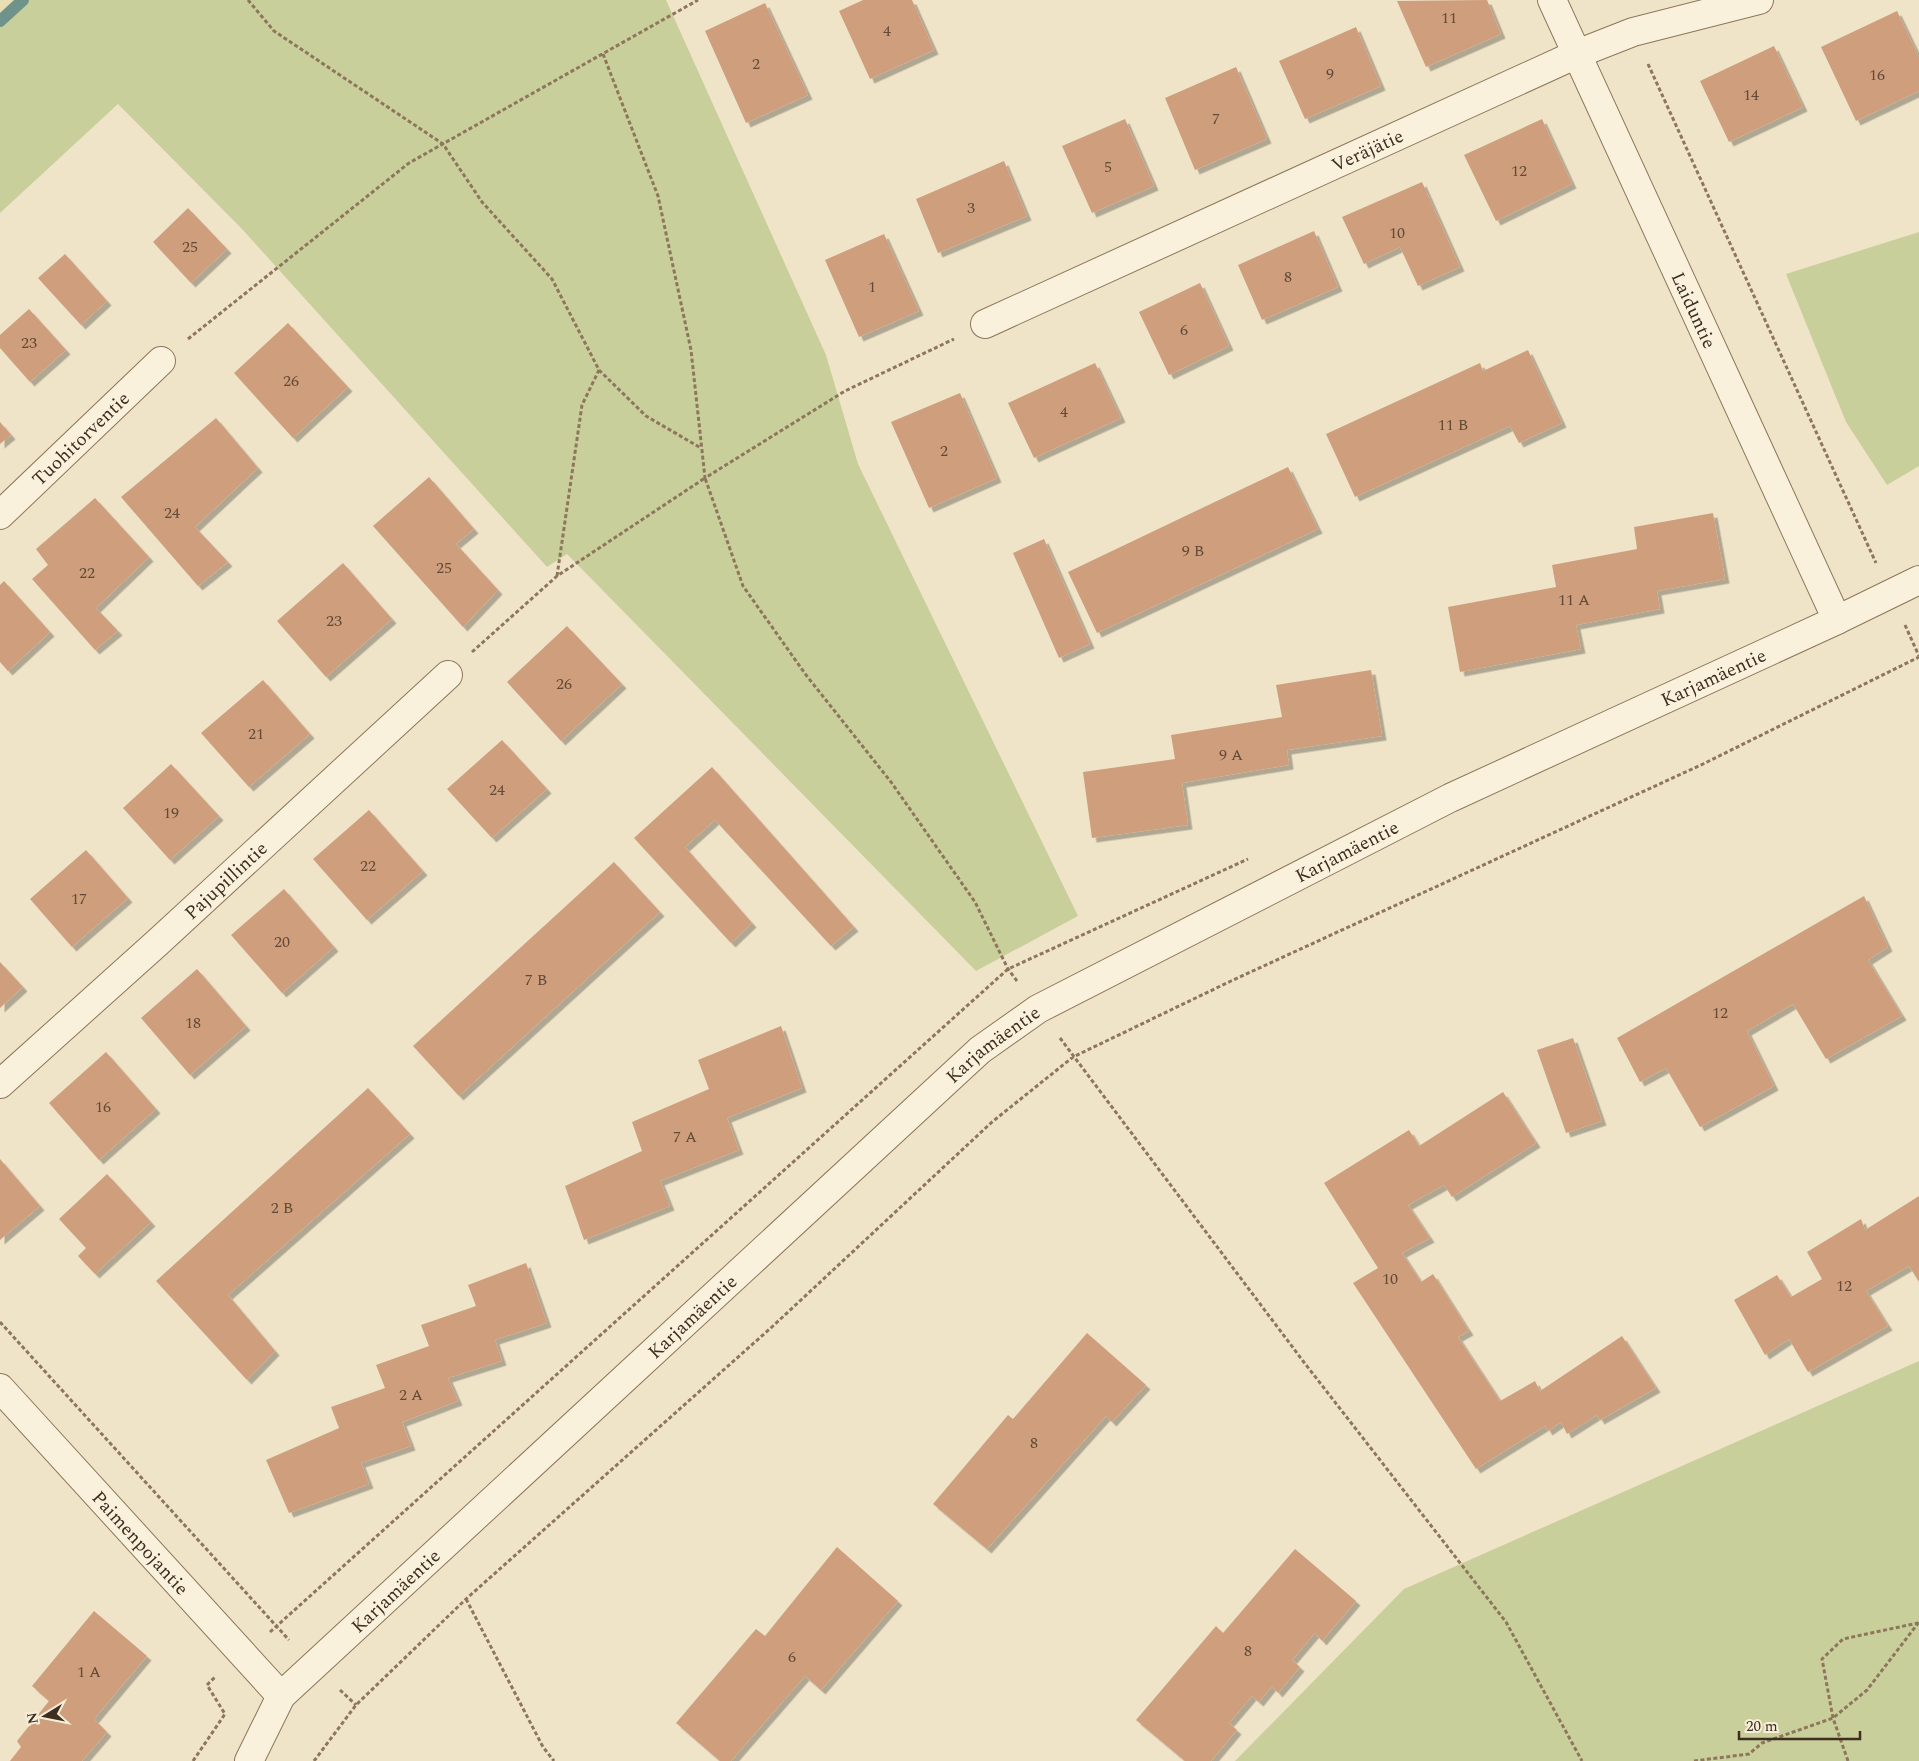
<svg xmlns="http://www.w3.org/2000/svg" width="1919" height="1761" font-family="Spectral,serif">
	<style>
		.farmland { fill: #e6deb5 }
		.green { fill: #c9cf9b }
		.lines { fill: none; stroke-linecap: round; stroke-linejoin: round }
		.stream { stroke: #6f938a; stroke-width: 12 }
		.building { fill: #cf9f7d; filter: url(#shadow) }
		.minor-casing { stroke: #8d765c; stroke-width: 30 }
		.path { stroke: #8d765c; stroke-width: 3; stroke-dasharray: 4 2.5; stroke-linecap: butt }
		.minor { stroke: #faf1dc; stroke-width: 28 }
		.labels { text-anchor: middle; stroke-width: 5; stroke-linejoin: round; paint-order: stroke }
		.number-label { font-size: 16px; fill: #624a37 }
		.street-label { font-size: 19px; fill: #3d2e20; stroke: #f7eed8 }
	</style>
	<defs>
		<filter id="shadow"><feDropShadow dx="4.5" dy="4.5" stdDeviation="0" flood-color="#0004"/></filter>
	</defs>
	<rect width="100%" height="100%" fill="#f0e4c8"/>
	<path class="farmland" d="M0 0H23L0 21Z"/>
	<path class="green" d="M23 0H666L826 355 858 464 1078 916 976 971 567 554 547 567 242 229 118 104 0 213V21Z
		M1919 232V466L1887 485 1846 422 1786 274Z
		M1919 1361V1761H1235L1404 1589Z"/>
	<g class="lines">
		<path class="stream" d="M0 21 23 0"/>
	</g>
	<path class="building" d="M863 0H912L934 50 870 79 839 11Z
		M1487 0 1501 34 1426 67 1397 1Z
		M765 3 808 95 746 123 705 31Z
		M1897 11 1919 57V91L1856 121 1821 47Z
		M1356 27 1381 86 1305 119 1279 61Z
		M1774 46 1803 107 1729 142 1700 81Z
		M1236 67 1267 139 1195 170 1165 98Z
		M1125 119 1154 186 1092 213 1062 146Z
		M1542 119 1572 184 1496 221 1464 155Z
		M1004 161 1027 216 938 253 916 199Z
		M1422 182 1460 267 1418 286 1400 247 1364 264 1342 217Z
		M188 208 227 249 191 283 153 242Z
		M1314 231 1338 287 1262 320 1238 265Z
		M884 234 919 311 859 337 825 260Z
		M65 254 107 301 81 325 38 278Z
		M1200 283 1229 346 1169 375 1139 312Z
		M29 309 66 350 30 382 0 348V335Z
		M288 323 348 387 293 438 234 373Z
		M1528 350 1562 423 1519 443 1510 426 1355 497 1326 434 1480 363 1483 371Z
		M1095 363 1121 418 1034 458 1008 403Z
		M960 393 997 478 929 508 891 422Z
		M216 418 258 468 195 527 228 562 198 586 121 497Z
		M0 422 11 435 0 444Z
		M1288 467 1318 529 1097 633 1068 572Z
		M429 477 474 529 456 544 498 590 463 627 373 526Z
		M95 498 149 557 96 608 118 631 95 650 32 579 48 565 36 549Z
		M1713 513 1725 579 1657 591 1660 609 1576 625 1581 649 1460 672 1448 607 1556 587 1552 565 1637 549 1634 527Z
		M1044 539 1090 644 1059 658 1013 553Z
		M343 563 392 619 326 677 277 621Z
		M4 581 50 632 8 671 0 662V585Z
		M567 626 622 684 561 741 507 682Z
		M1371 670 1382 736 1287 750 1289 765 1182 783 1188 825 1092 838 1083 772 1175 759 1171 735 1282 717 1276 685Z
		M263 680 310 734 249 787 201 733Z
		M502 740 547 789 492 838 447 789Z
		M171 764 219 816 170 860 123 808Z
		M712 767 854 927 831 946 715 820 685 847 752 923 731 943 634 838Z
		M369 810 423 871 367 920 313 859Z
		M86 850 128 898 72 947 30 899Z
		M614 862 660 912 459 1096 413 1046Z
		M284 889 334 947 282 993 231 935Z
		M1864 896 1888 947 1868 960 1902 1016 1826 1059 1793 1004 1747 1031 1774 1086 1700 1127 1666 1068 1640 1082 1617 1038Z
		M0 962 23 987 0 1008Z
		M197 969 246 1026 190 1075 141 1018Z
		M781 1026 802 1088 727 1118 739 1150 660 1181 670 1206 584 1240 565 1186 642 1151 632 1122 709 1089 698 1060Z
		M1573 1038 1602 1121 1566 1133 1537 1050Z
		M106 1052 156 1109 99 1160 49 1103Z
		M368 1088 410 1134 228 1295 275 1351 247 1380 156 1281Z
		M1503 1092 1536 1143 1452 1197 1444 1185 1408 1205 1430 1238 1402 1253 1421 1282 1433 1274 1469 1331 1458 1337 1500 1401 1535 1381 1540 1391 1622 1336 1656 1388 1600 1420 1597 1415 1567 1434 1561 1422 1548 1431 1545 1426 1476 1469 1353 1283 1378 1268 1324 1183 1409 1130 1419 1146Z
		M0 1159 40 1206 0 1240Z
		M107 1174 151 1222 95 1274 78 1256 86 1248 59 1219Z
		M1919 1196V1282L1909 1266 1866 1291 1888 1326 1808 1372 1789 1339 1765 1355 1734 1300 1777 1275 1791 1297 1822 1279 1807 1252 1861 1219 1865 1230Z
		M526 1263 547 1323 495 1340 502 1361 448 1378 458 1401 402 1422 411 1446 361 1463 369 1484 289 1513 266 1460 339 1428 331 1407 385 1388 376 1365 429 1346 421 1325 476 1306 468 1285Z
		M1087 1333 1146 1385 1112 1422 1106 1416 987 1549 933 1504 1008 1415 1013 1419Z
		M837 1547 898 1601 821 1690 805 1676 731 1761H720L676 1723 756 1629 765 1636Z
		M1295 1549 1356 1601 1322 1641 1315 1633 1292 1660 1300 1667 1278 1693 1272 1686 1259 1702 1252 1696 1229 1723 1237 1730 1211 1761H1185L1136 1720 1216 1626 1223 1633Z
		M94 1611 147 1656 94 1719 107 1732 82 1761H10L21 1747 17 1741 49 1701 32 1686Z"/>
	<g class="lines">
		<g class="minor-casing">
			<g id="minor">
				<path id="s1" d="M1552 0 1837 620"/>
				<path id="s2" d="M985 324 1577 54 1633 32 1759 0"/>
				<path id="s3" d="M0 515 161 361"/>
				<path id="s4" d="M0 1084 157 943 448 675"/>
				<path id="s5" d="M0 1388 281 1696"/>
				<path id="s6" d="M249 1761 281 1696 980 1050 1038 1009 1450 798 1837 620 1919 580"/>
			</g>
		</g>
		<path class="path" d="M248 0 274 31 443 144 482 202 552 279 599 370 646 416 701 448
			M603 54 658 196 691 350 705 478 845 391 954 339
			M1648 64 1876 563
			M188 339 409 163 698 0
			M557 576 582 405 599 370
			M1905 625 1919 656
			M472 652 557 576 705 478 743 586 806 675 891 782 975 902 1008 969 1017 981
			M1060 1038 1303 1361 1506 1622 1582 1761
			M0 1322 289 1640
			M466 1599 543 1747 554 1761
			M270 1632 1008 969 1248 859
			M340 1690 356 1705
			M193 1761 225 1714 207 1685 215 1677
			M314 1761 356 1705 466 1599 773 1326 992 1122 1073 1057 1231 981 1703 764 1919 657
			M1694 1761 1749 1754 1762 1743 1833 1718 1867 1690 1919 1622
			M1848 1761 1833 1718 1822 1659 1843 1639 1918 1623"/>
		<use href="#minor" class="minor"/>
	</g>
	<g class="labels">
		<g class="number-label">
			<text x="1449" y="23">11</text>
			<text x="887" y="36">4</text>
			<text x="756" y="69">2</text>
			<text x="1330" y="79">9</text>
			<text x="1877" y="80">16</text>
			<text x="1751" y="100">14</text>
			<text x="1216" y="124">7</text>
			<text x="1108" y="172">5</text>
			<text x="1519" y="176">12</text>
			<text x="971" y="213">3</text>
			<text x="1397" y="238">10</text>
			<text x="190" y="252">25</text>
			<text x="1288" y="282">8</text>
			<text x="872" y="292">1</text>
			<text x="1184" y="335">6</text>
			<text x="29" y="348">23</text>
			<text x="291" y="386">26</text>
			<text x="1064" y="417">4</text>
			<text x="1453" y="430">11 B</text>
			<text x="944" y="456">2</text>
			<text x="172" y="518">24</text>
			<text x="1193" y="556">9 B</text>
			<text x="444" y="573">25</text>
			<text x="87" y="578">22</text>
			<text x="1574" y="605">11 A</text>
			<text x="334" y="626">23</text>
			<text x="564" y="689">26</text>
			<text x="256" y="739">21</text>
			<text x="1231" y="760">9 A</text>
			<text x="497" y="795">24</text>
			<text x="171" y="818">19</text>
			<text x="368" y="871">22</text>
			<text x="79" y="904">17</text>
			<text x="282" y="947">20</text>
			<text x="536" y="985">7 B</text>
			<text x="1720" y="1018">12</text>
			<text x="193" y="1028">18</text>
			<text x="103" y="1112">16</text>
			<text x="685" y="1142">7 A</text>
			<text x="282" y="1213">2 B</text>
			<text x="1390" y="1284">10</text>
			<text x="1844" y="1291">12</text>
			<text x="411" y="1400">2 A</text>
			<text x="1034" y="1448">8</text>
			<text x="1248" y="1656">8</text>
			<text x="792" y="1662">6</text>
			<text x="89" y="1677">1 A</text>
		</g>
		<g class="street-label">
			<text dy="7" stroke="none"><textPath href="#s2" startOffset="420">Veräjätie</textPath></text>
			<text dy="7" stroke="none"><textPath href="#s1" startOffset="341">Laiduntie</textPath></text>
			<text dy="7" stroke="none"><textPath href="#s3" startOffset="111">Tuohitorventie</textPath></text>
			<text dy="7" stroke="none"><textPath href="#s6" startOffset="1848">Karjamäentie</textPath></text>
			<text dy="7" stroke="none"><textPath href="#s6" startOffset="1442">Karjamäentie</textPath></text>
			<text dy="7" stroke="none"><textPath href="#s4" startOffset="304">Pajupillintie</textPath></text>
			<text dy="7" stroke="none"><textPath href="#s6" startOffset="1038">Karjamäentie</textPath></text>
			<text dy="7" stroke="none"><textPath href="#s6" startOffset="632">Karjamäentie</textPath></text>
			<text dy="7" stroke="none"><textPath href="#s5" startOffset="209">Paimenpojantie</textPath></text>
			<text dy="7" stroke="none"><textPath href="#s6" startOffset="228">Karjamäentie</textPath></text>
		</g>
	</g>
	<g transform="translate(45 1716) rotate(260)" stroke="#f7eed8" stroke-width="4" paint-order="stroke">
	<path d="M0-4L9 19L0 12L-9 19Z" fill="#3d2e20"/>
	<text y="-8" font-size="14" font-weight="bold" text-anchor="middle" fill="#3d2e20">N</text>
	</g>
	<path d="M1739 1731v8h121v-8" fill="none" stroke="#3d2e20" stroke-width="2.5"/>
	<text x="1746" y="1731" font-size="15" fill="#3d2e20" stroke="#f7eed8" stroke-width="4" paint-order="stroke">20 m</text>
</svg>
